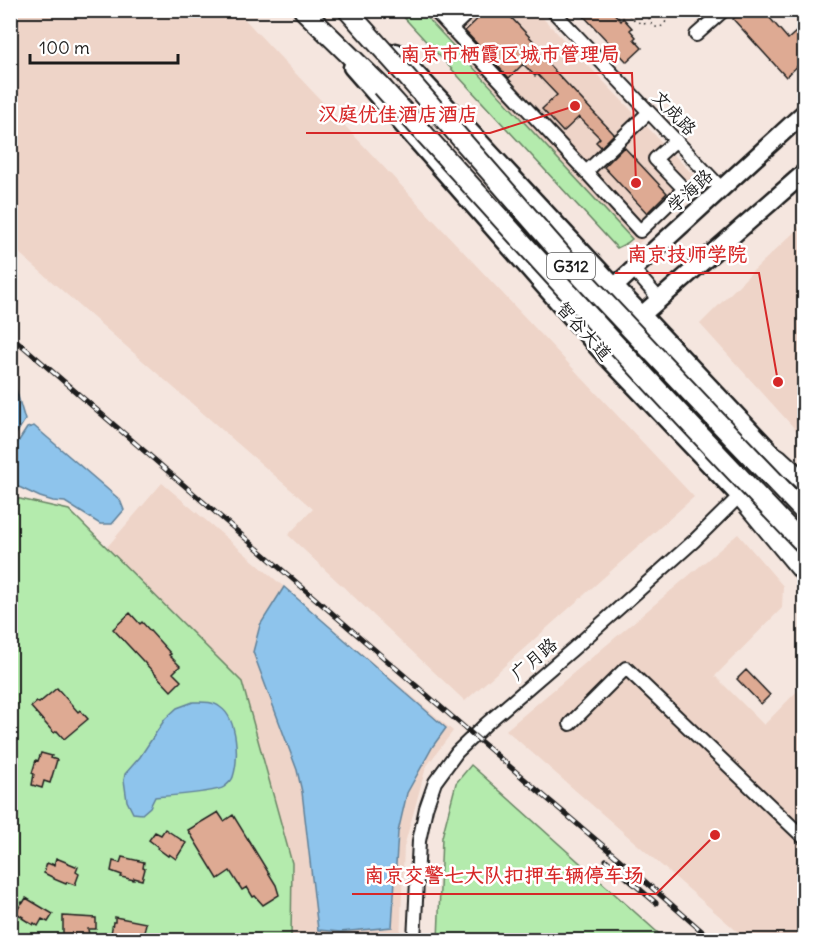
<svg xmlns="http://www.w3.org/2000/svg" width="815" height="951" font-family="Delius,'LXGW WenKai TC',sans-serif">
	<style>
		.built { fill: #eed4c8 }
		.green { fill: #b4ebad; stroke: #688464; stroke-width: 1.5 }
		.water { fill: #8ec4ec; stroke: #608199; stroke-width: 1.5 }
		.building { fill: #deaa93; stroke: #1c1c1c; stroke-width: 1.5 }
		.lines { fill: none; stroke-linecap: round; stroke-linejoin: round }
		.minor-casing { stroke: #1c1c1c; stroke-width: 16 }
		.major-casing { stroke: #1c1c1c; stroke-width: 21 }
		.highway-casing { stroke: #1c1c1c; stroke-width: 22 }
		.path { stroke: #1c1c1c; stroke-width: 1.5; stroke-dasharray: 1.5 4.5; stroke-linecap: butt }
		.minor { stroke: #fff; stroke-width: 12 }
		.major { stroke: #fff; stroke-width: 16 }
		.highway { stroke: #fff; stroke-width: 18 }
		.rail-casing { stroke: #1c1c1c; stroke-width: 5 }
		.rail { stroke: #fff; stroke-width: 3; stroke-dasharray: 9; stroke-linecap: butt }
		.highway-bridge-casing { stroke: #1c1c1c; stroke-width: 22; stroke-linecap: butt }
		.highway-bridge { stroke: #fff; stroke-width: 18 }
		.labels { text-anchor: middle; stroke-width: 5; stroke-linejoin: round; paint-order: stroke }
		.shield { fill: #fff; stroke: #606060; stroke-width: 1.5 }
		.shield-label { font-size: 16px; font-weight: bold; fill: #1c1c1c }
		.street-label { font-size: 18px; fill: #1c1c1c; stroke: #fff }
		.leader { fill: none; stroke: #d62828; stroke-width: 2 }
		.callout-dot { fill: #d62828; stroke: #fff; stroke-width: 2 }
		.callout-label { font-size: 20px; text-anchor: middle; font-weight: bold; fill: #d62828; stroke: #fff; stroke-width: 5; stroke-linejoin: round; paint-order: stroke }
	</style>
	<rect width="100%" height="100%" fill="#f5e6df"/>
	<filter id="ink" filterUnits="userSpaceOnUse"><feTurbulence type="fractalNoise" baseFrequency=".0167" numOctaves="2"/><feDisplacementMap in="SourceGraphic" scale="12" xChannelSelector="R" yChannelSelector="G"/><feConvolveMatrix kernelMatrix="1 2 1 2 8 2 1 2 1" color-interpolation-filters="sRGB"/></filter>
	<g filter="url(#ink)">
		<path class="built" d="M11 10 237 11 694 497 465 701 288 535 313 509 11 246Z
			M423 11H536L702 184 637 245Z
			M804 223V439L700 324 754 270Z
			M162 483 453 731 426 767 404 847 400 940H11V659Z
			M738 534 783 586 782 608 715 676 764 725 804 684V940H747L506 730Z"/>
		<path class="green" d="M398 11H421L632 239 627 243 617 248Z
			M11 497 69 510 242 682 292 863 291 940H11Z
			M471 765 666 940H438L442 837 456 783Z"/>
		<path class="water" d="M11 373 25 420 11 442H10Z
			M34 426 120 500 124 510 112 524H100L65 502 53 501 40 497 21 488 11 484V453L27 428Z
			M284 587 446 728 433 746 407 793 398 832 392 927 340 932 318 930 302 792 297 770 253 652 260 625Z
			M193 702C202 702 213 701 220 707 238 719 239 758 233 777 232 781 228 784 224 787 218 792 167 796 155 797L150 807 142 814 133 813 127 801 124 780 125 774 140 757 165 719 177 708Z"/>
		<path class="building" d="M487 10H504L540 48 536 51 614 134 601 147 596 142 600 138 579 117 563 132 542 109 557 95 537 74 535 76 523 64 509 78 465 31Z
			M578 10H611L621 21 623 18 632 28 630 30 636 37 634 39 642 48 627 62Z
			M742 10H763L788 39 804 25V60L786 77 733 19Z
			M624 147 667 193 647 213 604 167Z
			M130 613 140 624 142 622 171 654 169 655 180 666 173 673 181 681 171 691 113 629Z
			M746 670 770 695 761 704 737 679Z
			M57 688 78 712 80 710 88 719 64 739 57 731 54 733 31 707 37 702 39 703Z
			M41 753 52 756 51 758 57 760 50 783 44 781 42 788 32 785 34 774 32 773 36 760 38 761Z
			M218 812 224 821 233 815 276 885 279 895 263 905 255 896 253 897 247 887 242 890 230 871 218 879 188 830Z
			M165 829 186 843 176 859 169 854 168 856 157 848 158 847 149 840 155 832 161 835Z
			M122 857 144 862 143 868 145 869 142 880 134 878V880L121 877 122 875 111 871 113 861 120 863Z
			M56 858 78 867 76 872 79 874 75 885 67 882 66 884 54 879V878L44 873 47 863 52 865V864L54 865Z
			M26 898 53 914 48 922 42 919 38 926 34 923 33 925 22 918 23 917 16 913 22 902 23 903Z
			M63 916 96 918V929H88L89 935H84V937H71V934H63Z
			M115 917 146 923 144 933 137 932V938L131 937V940L119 938V936L111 934 113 922H115Z"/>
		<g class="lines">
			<g class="minor-casing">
				<path id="minor" d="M434 10 586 172
					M552 10 721 188
					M451 29 471 10
					M696 35 724 10
					M649 112 586 172 640 231 684 189 655 159 676 140
					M634 270 660 300
					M570 724 626 668 804 838
					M414 940 419 841 426 808 435 782 457 752 486 724 572 650 694 541 778 458"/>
			</g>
			<g class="major-casing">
				<path id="major" d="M396 52 615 287 642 315 787 469
					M352 67 601 351 749 506
					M636 320 804 173
					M577 321 804 113"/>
			</g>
			<g class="highway-casing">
				<path id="highway" d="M303 10 382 87
					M778 458 804 482
					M740 496 804 573"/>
			</g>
			<path class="path" d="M625 10C632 18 638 26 649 23
				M648 10V14L651 18 656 16 658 11
				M658 10 652 13 649 19 652 25 658 28 664 25 667 19 664 13 658 10"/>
			<use href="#minor" class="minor"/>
			<use href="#major" class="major"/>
			<use href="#highway" class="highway"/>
			<g class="rail-casing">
				<path id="rail" d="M10 335 537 790 633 871 712 940
					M606 860 656 903"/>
			</g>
			<use href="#rail" class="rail"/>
			<g class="highway-bridge-casing">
				<path id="highway-bridge" d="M347 10 399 68 583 279 732 437 804 512
					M382 87C521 241 660 395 804 544"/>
			</g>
			<use href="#highway-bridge" class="highway-bridge"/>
		</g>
	</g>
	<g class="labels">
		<rect class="shield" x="547" y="253" width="48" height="26" rx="4.5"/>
		<g class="shield-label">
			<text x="571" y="272">G312</text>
		</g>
		<g class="street-label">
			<text transform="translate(674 113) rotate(46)" y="6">文成路</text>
			<text transform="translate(690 191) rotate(-43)" y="6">学海路</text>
			<text transform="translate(584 331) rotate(48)" y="6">智谷大道</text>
			<text transform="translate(534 659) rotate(-40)" y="6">广月路</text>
		</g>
	</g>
	<path class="leader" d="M636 183L632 73H388M575 106L490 133H306M778 382L759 273H615M715 835L656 894H352"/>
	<g class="callout-dot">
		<circle cx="636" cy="183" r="6"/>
		<circle cx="575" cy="106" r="6"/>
		<circle cx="778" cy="382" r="6"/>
		<circle cx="715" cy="835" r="6"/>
	</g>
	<g class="callout-label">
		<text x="510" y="61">南京市栖霞区城市管理局</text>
		<text x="398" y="121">汉庭优佳酒店酒店</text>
		<text x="687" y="261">南京技师学院</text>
		<text x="504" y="882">南京交警七大队扣押车辆停车场</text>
	</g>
	<rect width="815" height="951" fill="none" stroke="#fff" stroke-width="36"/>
	<rect x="18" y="18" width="779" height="915" fill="none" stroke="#1c1c1c" stroke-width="2" filter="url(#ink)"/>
	<path d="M30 54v9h148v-9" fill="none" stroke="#1c1c1c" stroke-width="3"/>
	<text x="39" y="54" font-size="18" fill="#1c1c1c" stroke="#ffffff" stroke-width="4.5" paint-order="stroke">100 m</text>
</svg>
